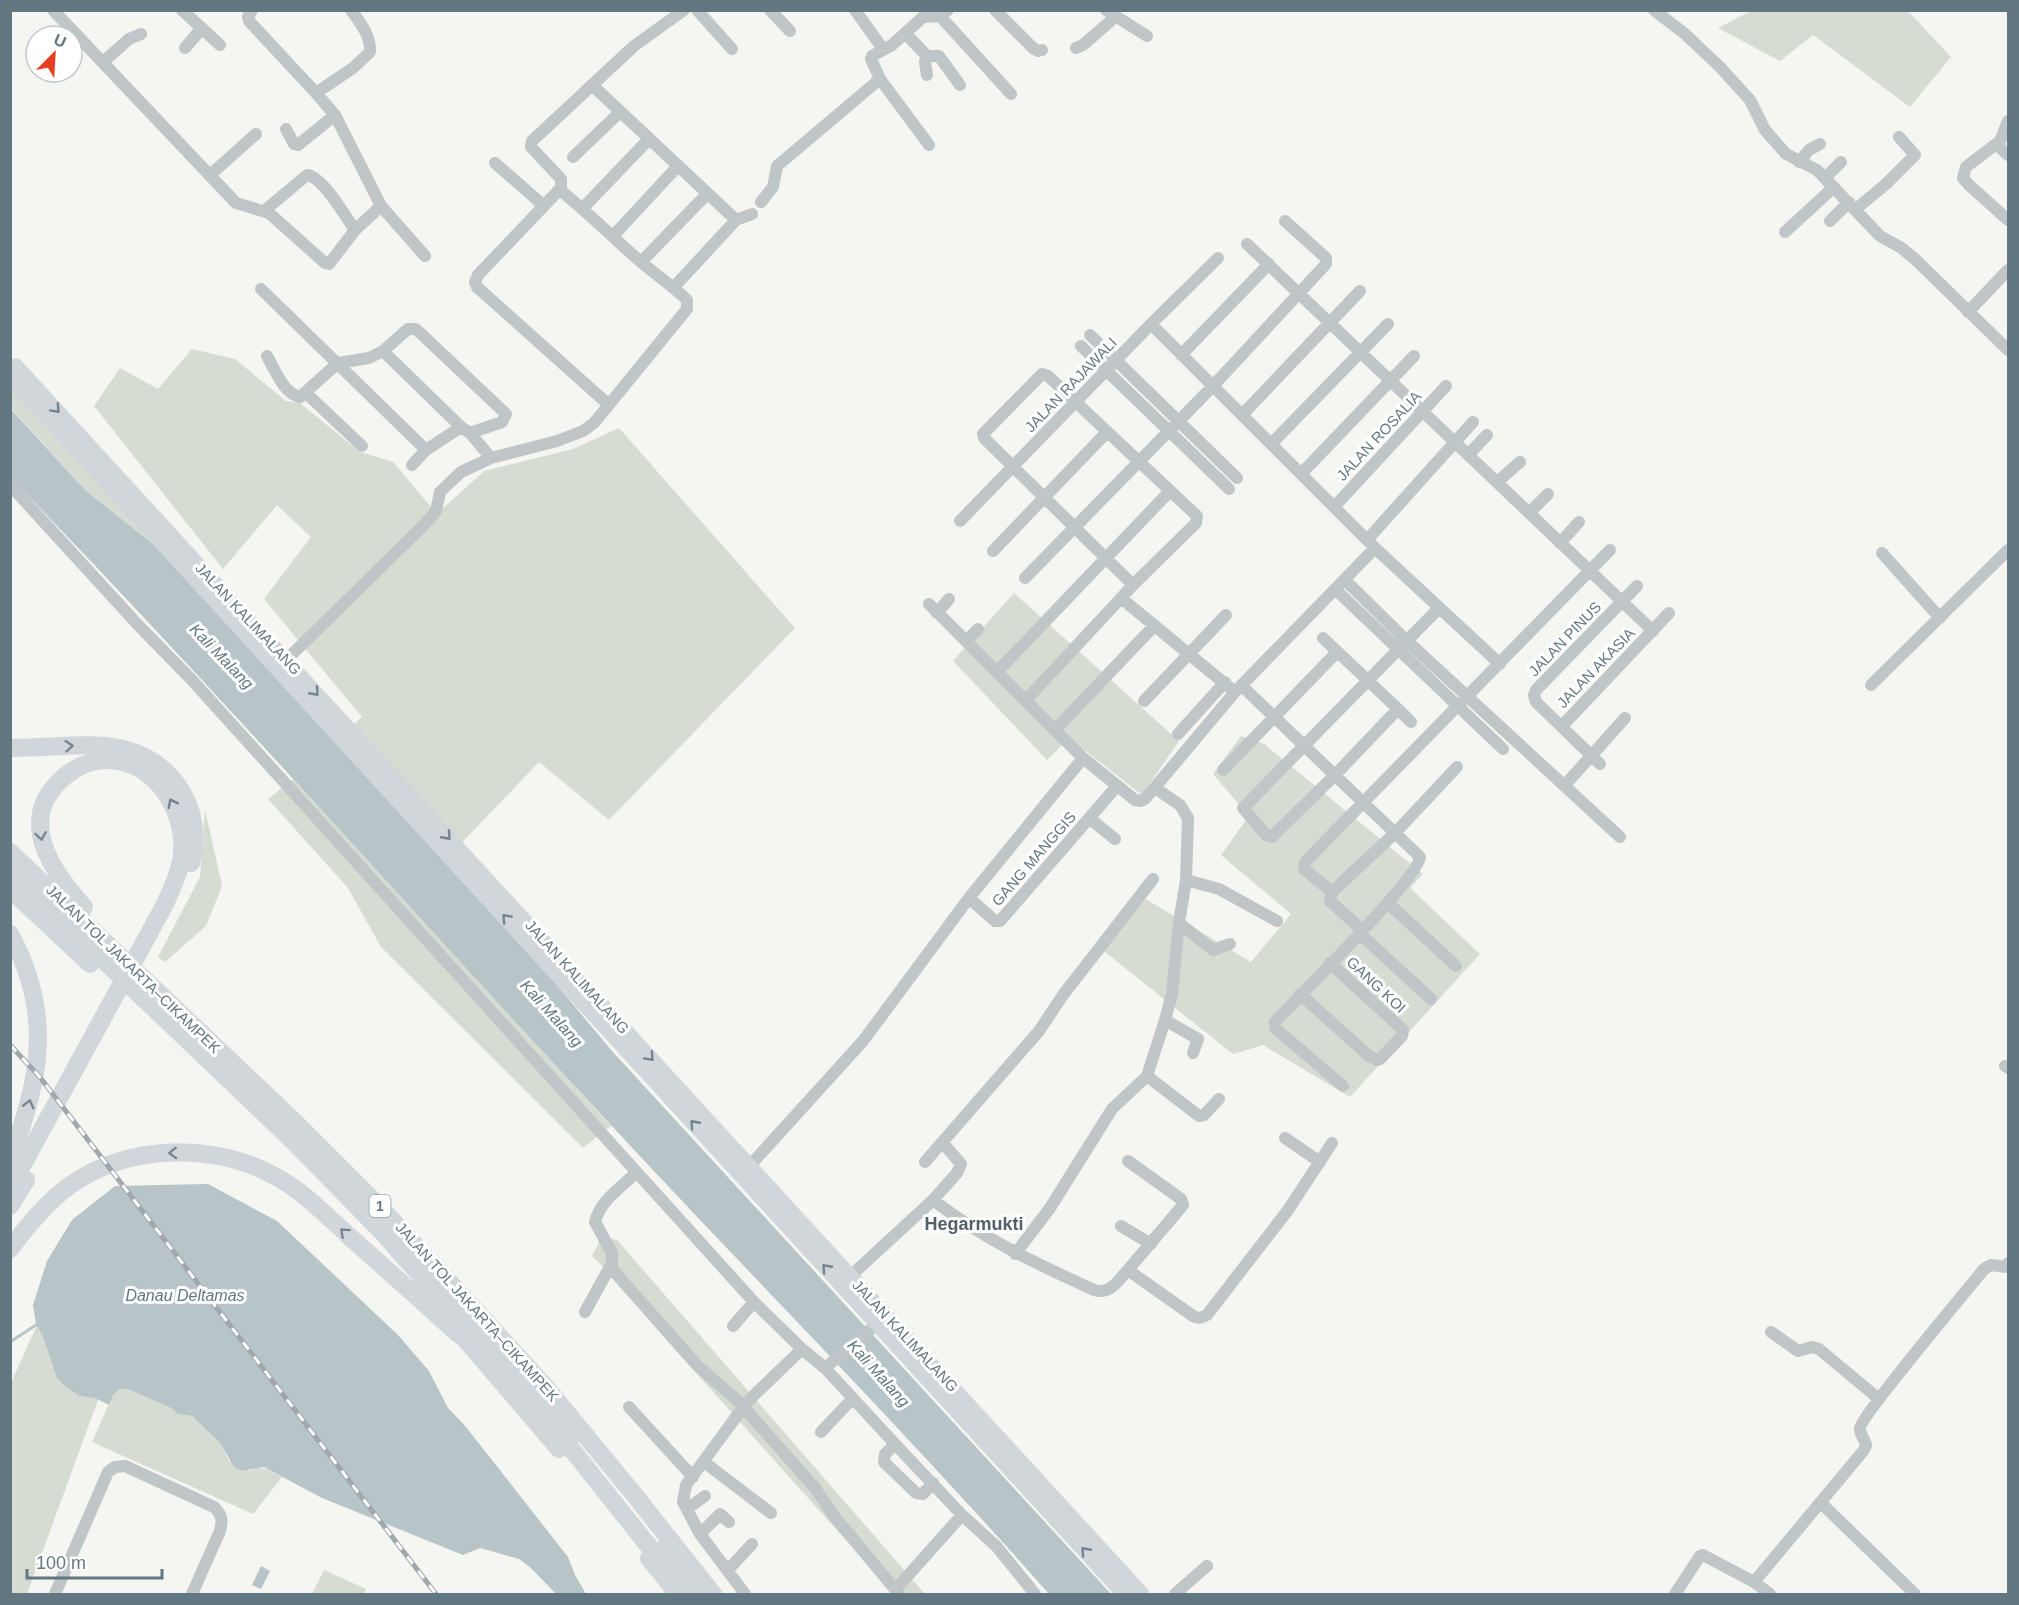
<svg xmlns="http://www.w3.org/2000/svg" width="2019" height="1605" font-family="Arial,sans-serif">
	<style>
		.green { fill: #d6dcd2 }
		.water { fill: #b7c5c8 }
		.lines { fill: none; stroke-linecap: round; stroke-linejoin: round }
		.stream { stroke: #b7c5c8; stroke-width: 3 }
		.minor { stroke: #c0c5c7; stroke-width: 12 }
		.major { stroke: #d1d6da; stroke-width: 15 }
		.highway { stroke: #d1d6da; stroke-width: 18 }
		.rail-casing { stroke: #a0a8ad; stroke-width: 5 }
		.rail { stroke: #fff; stroke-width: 3; stroke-dasharray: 9; stroke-linecap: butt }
		.oneway { stroke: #748590 }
		.labels { text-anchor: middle; stroke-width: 6; stroke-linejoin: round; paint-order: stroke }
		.shield { fill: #fff; stroke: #92a0a8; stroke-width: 1.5 }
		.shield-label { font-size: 14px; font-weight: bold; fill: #637783 }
		.street-label { font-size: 15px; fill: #637783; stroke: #fff }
		.water-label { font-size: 16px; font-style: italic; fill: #5f7a80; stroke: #fff }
		.quarter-label { font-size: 18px; font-weight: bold; fill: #516068; stroke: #fff }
	</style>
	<rect width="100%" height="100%" fill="#f5f5f1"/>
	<path class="green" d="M1751 11H1908L1951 57 1910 107 1813 35 1780 61 1718 28Z
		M192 349 235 359 286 401 300 403 360 452 393 462 437 514 484 471 573 449 619 428 795 628 609 820 539 762 450 855 340 738 362 717 264 599 311 537 277 505 223 569 94 406 120 368 158 389Z
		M10 377 153 544 85 490 11 408Z
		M1014 593 1179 741 1142 795 1069 738 1047 760 953 661Z
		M1241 736 1264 744 1423 874 1410 888 1480 954 1350 1097 1263 1045 1233 1054 1100 948 1139 895 1251 962 1291 914 1221 855 1249 816 1213 774Z
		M293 779 611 1126 583 1148 381 947 348 888 268 799Z
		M205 809 222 886 206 926 165 962 158 957 200 877Z
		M602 1237 617 1240 925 1594H894L663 1336 611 1274 592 1256Z
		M42 1314 117 1348 27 1594H11V1383Z
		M120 1389H128L171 1408 178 1414 192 1416 220 1443 229 1461 249 1471C264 1464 268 1470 282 1477L253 1514 92 1442 113 1395Z
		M324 1570 366 1589 363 1594H312Z"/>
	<path class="water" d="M10 408 85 490 153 544 449 856 612 1051 1111 1594H1049C907 1433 756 1281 610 1124 409 909 216 689 11 478Z
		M208 1184 277 1221 398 1335 429 1371 448 1408 466 1427 568 1557 575 1575 586 1594H556L531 1568 519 1559 480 1548 463 1555 322 1498 264 1467 242 1471 234 1467 220 1443 192 1416 178 1414 171 1408 128 1389H120L113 1395 109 1405 95 1398 80 1396 67 1388 57 1378 44 1339 36 1324 33 1305 47 1261 72 1220 115 1186Z
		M261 1566 270 1571 261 1589 252 1585Z"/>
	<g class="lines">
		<path class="stream" d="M10 1342 39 1323"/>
		<path class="minor" d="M53 10 236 203 269 213 325 263 329 264 355 230
			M182 10 220 45
			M252 10 248 17 249 21 316 93
			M697 10 732 49
			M770 10 790 31
			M855 10 883 49
			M995 10 1033 48 1038 51 1042 50
			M1106 10 1147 36
			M1654 10 1685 34 1720 67 1750 100 1765 130 1786 154 1817 170 1880 236 1900 247 1915 259 2008 350
			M940 16 1011 94
			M905 33 927 56 925 62 927 75
			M185 48 202 28
			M1076 48 1083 45 1115 17
			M927 56H939L960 85
			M103 62 129 39 141 34
			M592 85 736 220
			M2008 121 2000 141 1966 167 1963 178 1969 185 2008 220
			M286 129 294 144 298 145 335 115
			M1996 144 2008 155
			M929 145 880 79 871 59 872 56 892 45 923 17 940 16 948 10
			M573 157 620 112
			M1799 162 1809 150 1820 144
			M495 163 543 205
			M210 175 256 134
			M1826 177 1841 162
			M560 189 478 275 475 282 477 287 609 405
			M761 202 773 187 777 166 880 79
			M381 206 425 256
			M583 208 649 139
			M1856 209 1886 184 1915 155 1899 137
			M264 211 307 175C323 177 345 216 355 230L381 206 335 115 316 93 353 68 370 52C371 36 360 22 351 10
			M1830 221 1849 202
			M1785 232 1834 187
			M613 236 678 166
			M1247 244 1653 631
			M641 262 707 194
			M674 287 736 220 752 214
			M261 289 426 450 461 427 470 433 491 458
			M1968 312 2008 270
			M1151 324 1375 548 1500 664
			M1090 335 1237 478
			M1081 346 1229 489
			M383 351 408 329H416L506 414 502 422 470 433
			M1181 355 1269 264
			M267 356C275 370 284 394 300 397L338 363 369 358 383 351 461 427
			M306 393 362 446
			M1242 415 1360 291
			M1271 444 1388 324
			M1468 455 1487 435
			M412 465 426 450
			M1301 474 1414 356
			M1497 482 1520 462
			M10 485 140 627 191 679 754 1302 802 1349 825 1368 895 1444 962 1515 997 1547 1035 1594
			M1334 507 1446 386
			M1529 513 1548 494
			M960 521 1151 324 1218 258
			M1367 540 1473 422
			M1560 543 1579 522
			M993 551 1107 432
			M1882 553 1940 618
			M1025 578 1213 386 1326 264V258L1285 221
			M1345 580 1406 640 1620 837
			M1133 585 1196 523 1197 516 1048 376 1042 374 983 434 984 438 1133 585 1121 598 1235 692
			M1336 590 1503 749
			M929 604 1083 758
			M937 613 949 599
			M1323 638 1398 709
			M966 641 978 629
			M280 666 423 526 436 511 440 492 461 472 491 458 557 441 583 431 594 423 687 309V300C673 286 656 275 641 262 614 239 589 213 561 191V179L531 147 532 141 634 46 684 10
			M997 672 1170 491
			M1871 685 2008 550
			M1242 686 1420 857C1419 878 1297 998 1275 1022V1028L1343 1086
			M1026 700 1121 598
			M1144 701 1226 615
			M1411 722 1398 709 1336 774 1272 837 1266 835 1243 808 1439 608
			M1562 726 1669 613
			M1055 730 1154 626
			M1178 734 1225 682
			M1600 764 1536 702 1534 695 1536 690 1637 586
			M1223 770 1337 652
			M1565 785 1625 718
			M1089 818 1115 839
			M1186 880 1219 889 1277 921
			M1332 892 1304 869 1305 862 1610 550
			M969 898 995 921H1000L1117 786
			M1388 903 1456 966
			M1179 923 1213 950 1230 944
			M1362 930 1330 901 1332 892 1396 832 1457 767
			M1359 933 1431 999
			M1300 994 1369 1056 1377 1060 1380 1059 1402 1036 1403 1030 1330 963
			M1165 1020 1198 1039 1193 1053
			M2005 1066 2008 1068
			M1147 1076 1199 1116 1204 1115 1219 1099
			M1285 1138 1320 1162
			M1128 1161 1181 1199 1183 1205 1128 1270
			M925 1162 1039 1031 1063 995 1153 879
			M745 1171 863 1041 969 898 1083 758 1135 800 1141 801 1145 799 1235 692 1375 548
			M933 1200 957 1173 961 1164 942 1142
			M1121 1226 1151 1244
			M1015 1254 1050 1208 1112 1109 1147 1076 1165 1020 1172 994 1179 923 1186 880 1188 818 1180 805 1155 788
			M611 1268 698 1366 738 1401 815 1488 834 1516 899 1594
			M844 1282 933 1200C985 1240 1035 1263 1094 1290 1111 1295 1117 1281 1128 1270L1193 1316C1198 1319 1201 1318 1207 1315L1288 1210 1332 1143
			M585 1312 612 1263V1253L595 1222C600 1201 621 1187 636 1173
			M733 1326 754 1302
			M1771 1332 1798 1351 1812 1347 1819 1349 1879 1399
			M825 1368 877 1324
			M629 1407 693 1477
			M821 1432 853 1398
			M895 1444 885 1454 884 1462 916 1493 923 1494 933 1483
			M704 1462 771 1513
			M1821 1503 1915 1594
			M687 1509 705 1496
			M700 1534 720 1514 729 1522
			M728 1570 752 1544
			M1754 1582 1864 1450 1866 1445C1865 1439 1859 1434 1860 1428 1861 1416 1969 1288 1984 1269L1991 1265 2006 1267 2008 1263
			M895 1590 962 1515
			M55 1594 108 1472 115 1467 125 1466 214 1507C222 1515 223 1520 220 1531L192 1594
			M745 1594 700 1534 683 1502 686 1485 747 1402 802 1349
			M1175 1594 1207 1566
			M1675 1594 1700 1556 1703 1555 1754 1582 1770 1594"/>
		<path class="major" d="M10 371 16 366 1142 1594
			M10 377 1124 1594"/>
		<path class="highway" d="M10 748C73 749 142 727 182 792 195 814 197 839 191 863
			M10 852 297 1124 382 1209 544 1385 637 1498 713 1594
			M10 871 292 1140 382 1232 468 1329
			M10 889 90 964
			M10 934C53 1012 41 1080 10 1159
			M10 1188 164 906C172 889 180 872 182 854 186 811 156 762 109 760 92 759 76 767 64 777 15 819 51 870 84 907
			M10 1206 26 1180
			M10 1249C27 1226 46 1203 69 1186 129 1143 217 1142 280 1179 306 1194 328 1217 350 1237 386 1269 422 1301 458 1334
			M466 1315 571 1437
			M452 1324 559 1449
			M557 1431 663 1564
			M662 1550 696 1594
			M649 1558 678 1594"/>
		<g class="rail-casing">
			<path id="rail" d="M10 1045 39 1076 436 1594"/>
		</g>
		<use href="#rail" class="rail"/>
	</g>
	<defs><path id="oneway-chevron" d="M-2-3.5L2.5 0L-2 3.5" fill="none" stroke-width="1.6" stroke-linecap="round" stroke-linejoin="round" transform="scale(1.5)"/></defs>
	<g class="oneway">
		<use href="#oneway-chevron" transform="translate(56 409) rotate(47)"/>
		<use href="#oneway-chevron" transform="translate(315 692) rotate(48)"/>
		<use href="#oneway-chevron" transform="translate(69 746) rotate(-5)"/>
		<use href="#oneway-chevron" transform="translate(172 803) rotate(-117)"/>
		<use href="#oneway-chevron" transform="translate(41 836) rotate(81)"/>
		<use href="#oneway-chevron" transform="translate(447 836) rotate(48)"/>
		<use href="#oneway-chevron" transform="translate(506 918) rotate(-133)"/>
		<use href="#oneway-chevron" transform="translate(650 1057) rotate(47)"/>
		<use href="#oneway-chevron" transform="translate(29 1104) rotate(-76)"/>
		<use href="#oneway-chevron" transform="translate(694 1124) rotate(-132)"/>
		<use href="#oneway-chevron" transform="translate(173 1153) rotate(178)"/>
		<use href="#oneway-chevron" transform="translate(344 1232) rotate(-138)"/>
		<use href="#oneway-chevron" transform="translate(826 1268) rotate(-132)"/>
		<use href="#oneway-chevron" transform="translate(1085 1551) rotate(-132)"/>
	</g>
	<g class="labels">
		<rect class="shield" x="369.5" y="1195" width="21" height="22" rx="4.5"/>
		<g class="shield-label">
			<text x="380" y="1211">1</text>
		</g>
		<g class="street-label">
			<text transform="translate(1071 385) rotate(-46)" y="5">JALAN RAJAWALI</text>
			<text transform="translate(1379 436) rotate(-47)" y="5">JALAN ROSALIA</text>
			<text transform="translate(248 619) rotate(47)" y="5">JALAN KALIMALANG</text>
			<text transform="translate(1565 639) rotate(-46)" y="5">JALAN PINUS</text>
			<text transform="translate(1596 668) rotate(-46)" y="5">JALAN AKASIA</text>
			<text transform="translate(1034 859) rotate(-49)" y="5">GANG MANGGIS</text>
			<text transform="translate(133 969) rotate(44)" y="5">JALAN TOL JAKARTA–CIKAMPEK</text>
			<text transform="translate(577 977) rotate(48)" y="5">JALAN KALIMALANG</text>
			<text transform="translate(1376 985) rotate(43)" y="5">GANG KOI</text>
			<text transform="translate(477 1312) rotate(48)" y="5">JALAN TOL JAKARTA–CIKAMPEK</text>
			<text transform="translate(905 1336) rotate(47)" y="5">JALAN KALIMALANG</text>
		</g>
		<g class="water-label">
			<text transform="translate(222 656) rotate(46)" y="6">Kali Malang</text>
			<text transform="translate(552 1013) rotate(48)" y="6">Kali Malang</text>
			<text x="185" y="1301">Danau Deltamas</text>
			<text transform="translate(879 1373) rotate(48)" y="6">Kali Malang</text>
		</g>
		<g class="quarter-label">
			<text x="974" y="1230">Hegarmukti</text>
		</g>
	</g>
	<rect width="2019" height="1605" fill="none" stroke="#637783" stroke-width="24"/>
	<g transform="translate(54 54) rotate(24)"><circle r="28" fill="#ffffff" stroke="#c1c9cd" stroke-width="1.5"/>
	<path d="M0-4.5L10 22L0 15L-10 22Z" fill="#e53f21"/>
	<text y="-9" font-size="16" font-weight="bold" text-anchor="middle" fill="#637783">U</text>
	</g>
	<path d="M27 1569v9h135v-9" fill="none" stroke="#637783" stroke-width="3"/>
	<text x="36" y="1569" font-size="18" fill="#637783" stroke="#ffffff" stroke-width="4.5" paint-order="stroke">100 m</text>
</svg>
